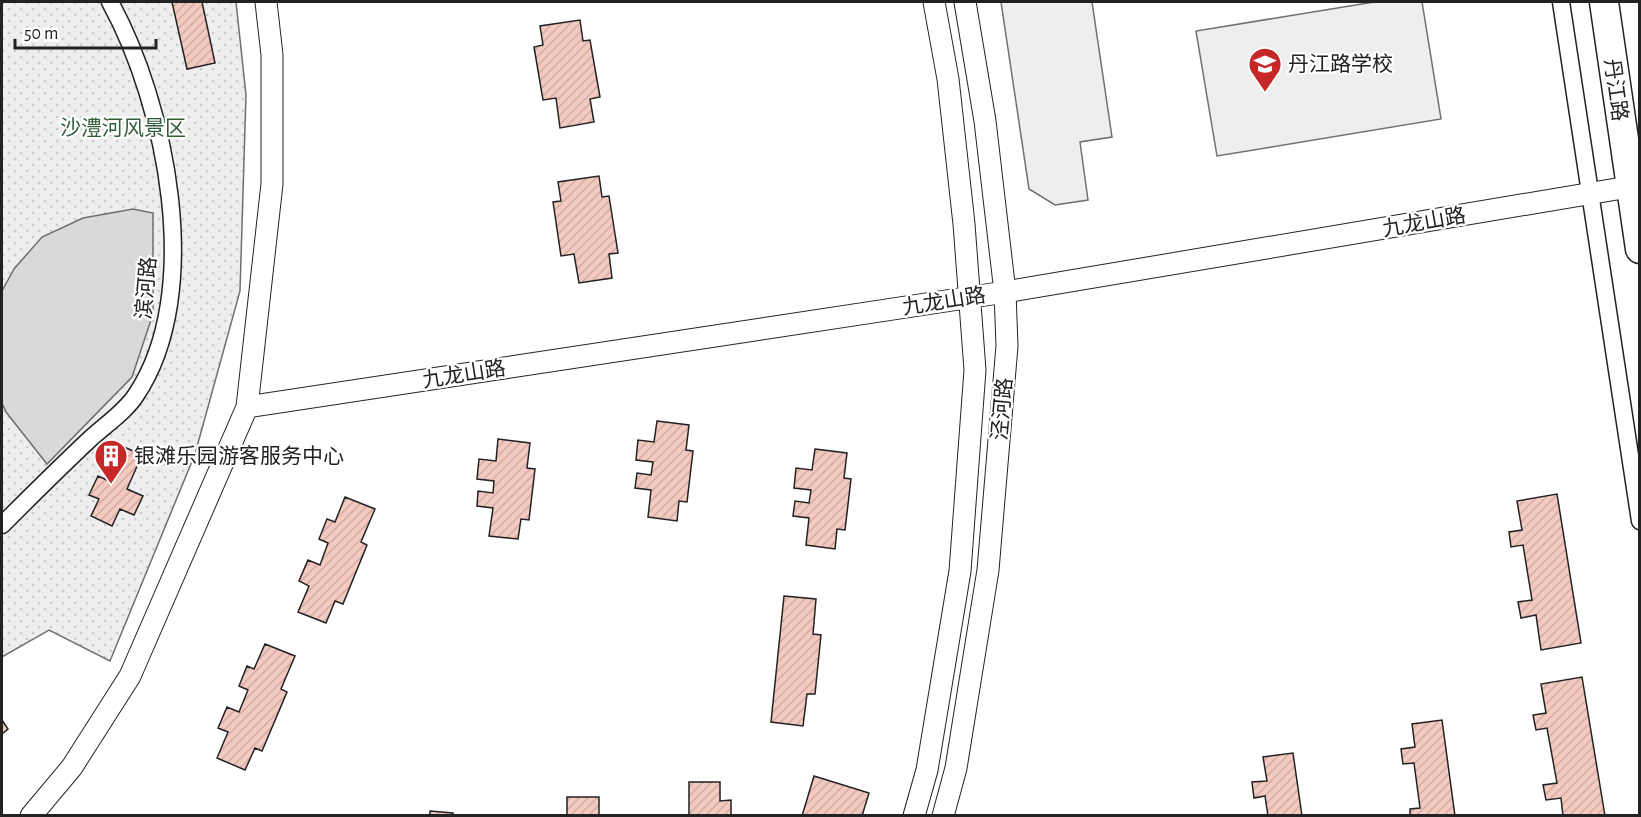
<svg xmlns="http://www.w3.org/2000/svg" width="1641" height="817" font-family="'Alegreya Sans','Noto Sans SC',sans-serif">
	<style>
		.park { fill: url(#park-dots); stroke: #6f6f6f; stroke-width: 1.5 }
		.pitch { fill: #eee; stroke: #6f6f6f; stroke-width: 1.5 }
		.water { fill: #d9d9d9; stroke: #6f6f6f; stroke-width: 1.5 }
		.building { fill: url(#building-hatch); stroke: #222; stroke-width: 1.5 }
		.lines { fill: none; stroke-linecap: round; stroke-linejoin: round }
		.minor-casing { stroke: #222; stroke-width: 19 }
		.tertiary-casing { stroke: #222; stroke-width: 23 }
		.trunk-casing { stroke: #222; stroke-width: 31 }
		.minor { stroke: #fff; stroke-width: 16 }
		.tertiary { stroke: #fff; stroke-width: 21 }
		.trunk { stroke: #fff; stroke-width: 28 }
		.labels { text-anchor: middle; stroke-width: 4.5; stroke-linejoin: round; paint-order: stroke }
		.poi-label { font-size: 21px; fill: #222; stroke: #fff; text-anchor: start }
		.street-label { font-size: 21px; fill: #222; stroke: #fff }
		.park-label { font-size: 21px; fill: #2f5e38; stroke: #fff }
	</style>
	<defs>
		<pattern id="park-dots" width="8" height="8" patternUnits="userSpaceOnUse" patternTransform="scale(1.5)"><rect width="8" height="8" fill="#eee"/><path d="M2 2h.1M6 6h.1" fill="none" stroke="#ccc" stroke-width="1.8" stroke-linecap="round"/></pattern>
		<pattern id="building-hatch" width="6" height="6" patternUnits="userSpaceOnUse" patternTransform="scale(1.5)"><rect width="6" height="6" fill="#f3c9c0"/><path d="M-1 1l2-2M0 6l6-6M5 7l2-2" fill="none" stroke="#d0aca5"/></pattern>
	</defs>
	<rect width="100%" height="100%" fill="#fff"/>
	<path class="park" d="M2 2H236L246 95 240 291 195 454 110 661 49 630 2 657Z"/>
	<path class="pitch" d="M1001 2H1092L1112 137 1080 142 1088 200 1055 205 1029 189Z
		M1374 2H1422L1441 119 1217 156 1196 31Z"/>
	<path class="water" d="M133 209 153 213V314L132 377 47 464 6 412 2 403V291L14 269 42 237 83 218Z"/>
	<path class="building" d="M172 2H202L215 63 187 69Z
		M580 20 583 41 590 40 600 97 590 99 594 122 560 128 556 98 543 100 534 47 543 45 540 26Z
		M599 176 602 197 609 196 618 253 609 254 612 278 579 283 574 254 561 256 553 202 561 201 558 182Z
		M657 421 689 425 686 450 693 451 687 502 679 501 677 521 648 517 651 490 635 488 637 473 651 475 653 462 636 460 638 440 654 442Z
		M498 439 530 443 527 468 535 469 529 520 521 519 518 539 489 536 493 508 477 506 478 491 493 493 494 481 477 479 479 459 496 461Z
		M124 447 142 455 127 489 143 496 134 515 120 509 112 526 91 516 99 499 89 495 98 476 109 481Z
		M815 449 847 453 844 478 851 479 845 530 837 529 835 549 806 545 809 518 793 516 795 501 809 503 811 490 794 488 796 468 812 470Z
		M1557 494 1581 643 1541 650 1536 615 1521 618 1518 602 1532 600 1523 545 1511 547 1509 532 1522 530 1517 501Z
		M345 497 375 509 361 542 367 545 343 604 335 601 326 623 298 612 309 586 299 581 308 560 320 565 328 543 319 539 327 519 335 522Z
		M784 596 816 599 813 634 821 635 815 694H807L803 726 771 722Z
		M265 644 295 656 281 689 287 692 262 751 255 748 245 770 217 758 228 732 218 728 227 707 239 712 248 690 239 686 247 666 254 669Z
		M1582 677 1605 816H1563L1561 798 1546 800 1543 785 1557 783 1547 728 1536 730 1533 715 1546 713 1541 684Z
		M2 720 8 729 2 734Z
		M1442 720 1455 816H1410V809L1420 808 1414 763 1403 764 1401 749 1415 747 1412 724Z
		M1293 753 1302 816H1268L1265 796 1254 798 1252 782 1267 781 1263 757Z
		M814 776 869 793 862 816H802Z
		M689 782H720V801L731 800V816H677L689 815Z
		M567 797H599V816H567Z
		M430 811 453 813V816H430Z"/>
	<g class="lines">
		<g class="minor-casing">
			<path id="minor" d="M1561 2 1640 521
				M2 525C31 496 60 467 90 439 105 425 125 412 136 395 205 292 166 104 110 2"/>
		</g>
		<g class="tertiary-casing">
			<path id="tertiary" d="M247 407 1005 292 1640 185
				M31 816 72 767 130 676 247 407 272 184V55L266 2
				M914 816 927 770 960 571 975 370 964 224 948 79 934 2
				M943 816 956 768 988 570 1007 346 1005 292 985 121 965 2"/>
		</g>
		<g class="trunk-casing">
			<path id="trunk" d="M1604 2 1640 249"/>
		</g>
		<use href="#minor" class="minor"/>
		<use href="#tertiary" class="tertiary"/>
		<use href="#trunk" class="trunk"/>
	</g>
	<defs>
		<g id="school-pin" transform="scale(1.725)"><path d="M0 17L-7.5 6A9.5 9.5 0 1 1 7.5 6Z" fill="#c62828" stroke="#fff"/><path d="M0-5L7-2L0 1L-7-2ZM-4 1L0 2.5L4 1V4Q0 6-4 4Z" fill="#fff"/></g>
		<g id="building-pin" transform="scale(1.725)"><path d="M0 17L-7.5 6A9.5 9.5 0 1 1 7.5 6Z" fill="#c62828" stroke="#fff"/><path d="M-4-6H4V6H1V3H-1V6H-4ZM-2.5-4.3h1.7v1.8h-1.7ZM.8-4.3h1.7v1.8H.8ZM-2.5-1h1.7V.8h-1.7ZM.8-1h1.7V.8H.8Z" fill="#fff"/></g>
	</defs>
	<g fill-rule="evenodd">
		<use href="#school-pin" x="1265" y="64"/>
		<use href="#building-pin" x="111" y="456"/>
	</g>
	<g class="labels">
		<g class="poi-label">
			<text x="1288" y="71">丹江路学校</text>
			<text x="134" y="463">银滩乐园游客服务中心</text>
		</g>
		<g class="street-label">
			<text transform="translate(1616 90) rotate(82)" y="7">丹江路</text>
			<text transform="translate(1424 222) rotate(-10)" y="7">九龙山路</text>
			<text transform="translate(146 288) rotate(-85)" y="7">滨河路</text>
			<text transform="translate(944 301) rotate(-9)" y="7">九龙山路</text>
			<text transform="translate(464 374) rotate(-9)" y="7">九龙山路</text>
			<text transform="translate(1002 409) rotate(-85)" y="7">泾河路</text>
		</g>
		<g class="park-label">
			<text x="123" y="135">沙澧河风景区</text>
		</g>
	</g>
	<rect width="1641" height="817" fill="none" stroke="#222222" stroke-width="6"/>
	<path d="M15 39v9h141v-9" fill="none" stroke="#222222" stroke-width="3"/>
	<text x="24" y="39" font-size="18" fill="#222222" stroke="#ffffff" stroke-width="4.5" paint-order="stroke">50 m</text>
</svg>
